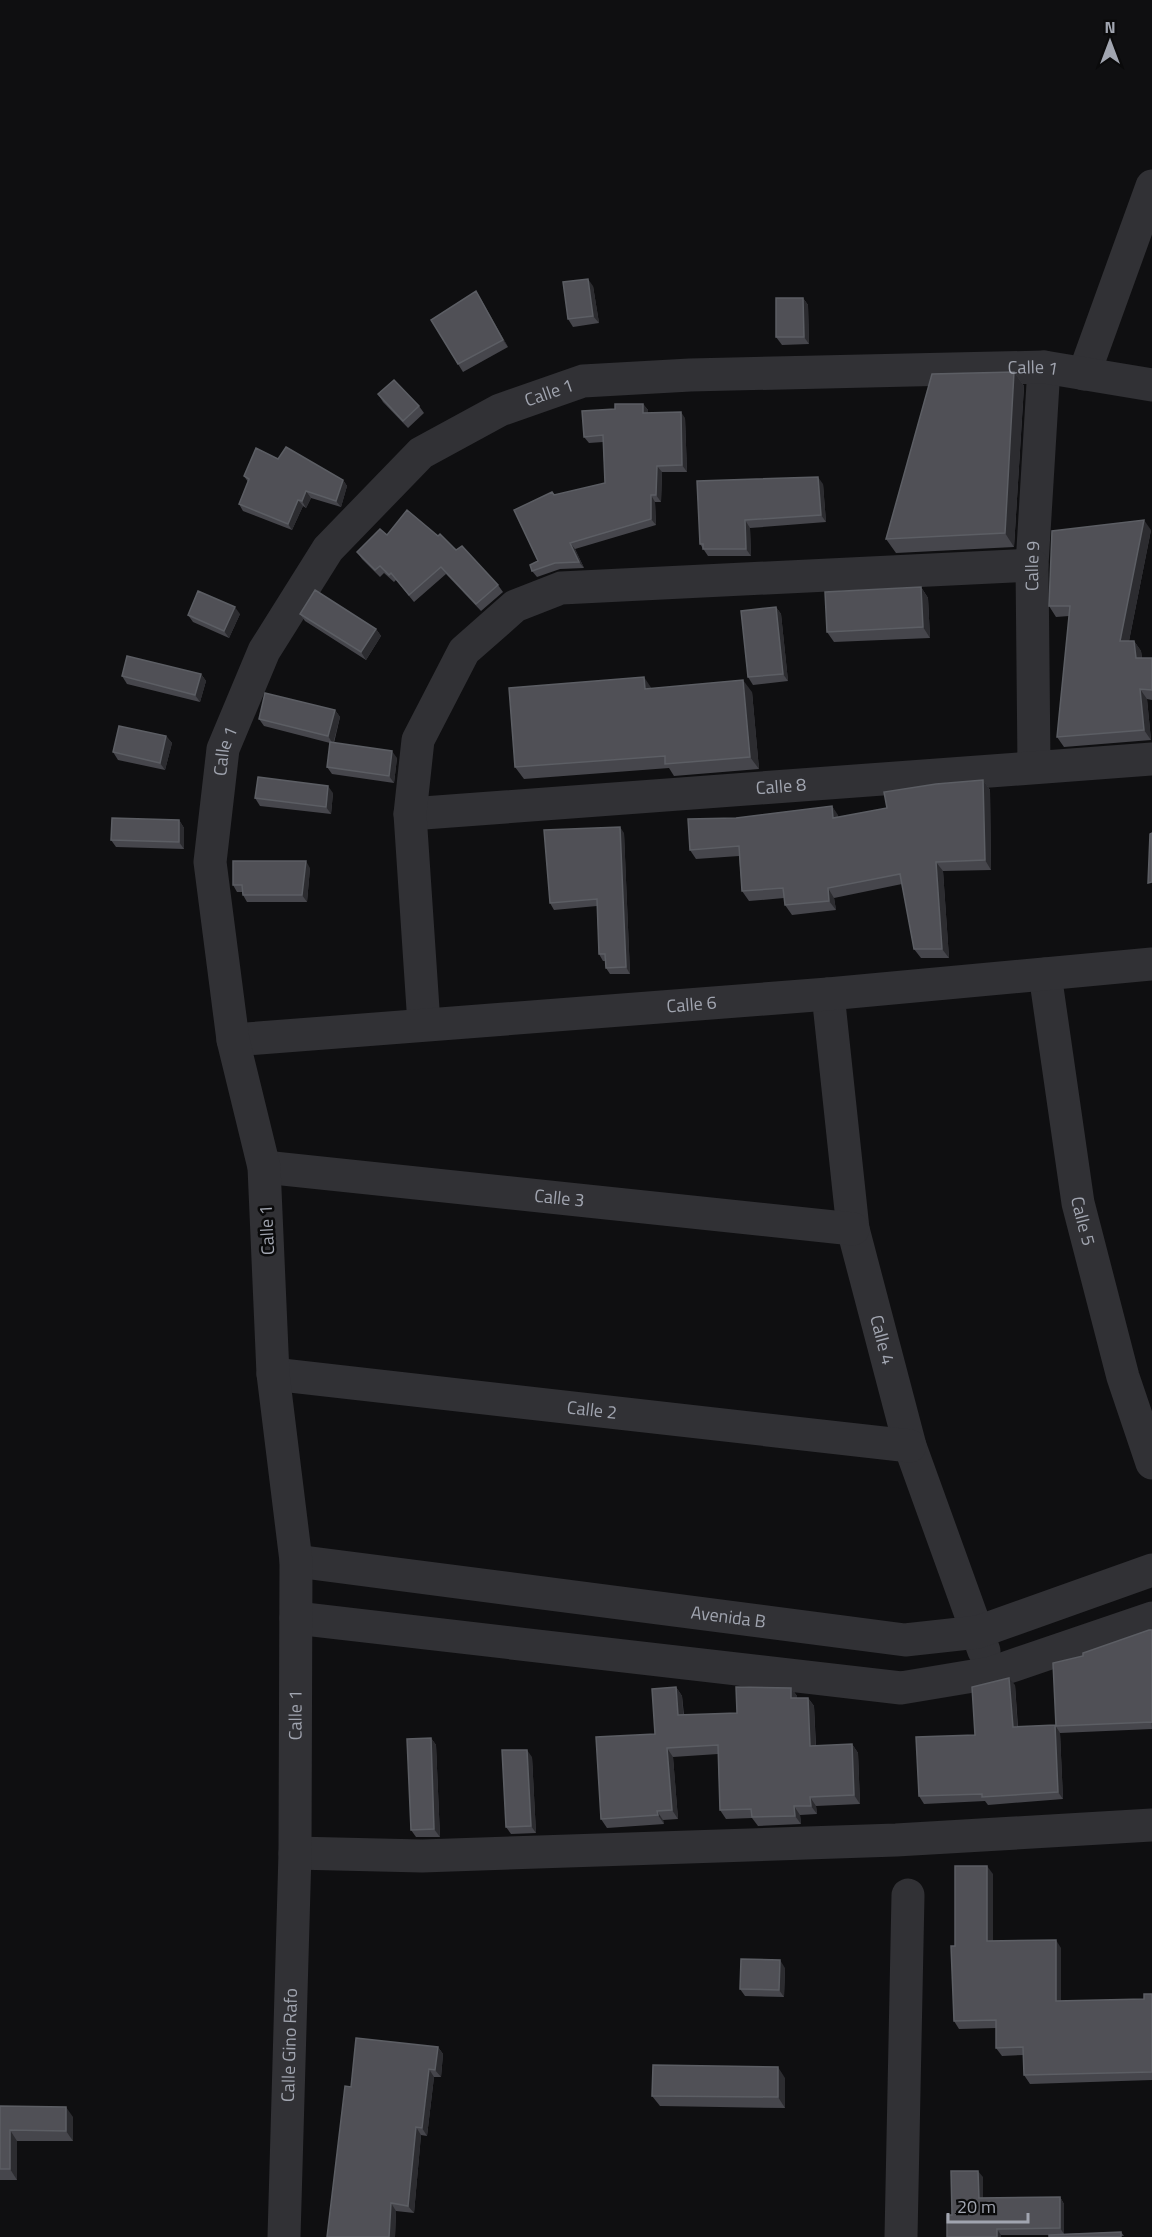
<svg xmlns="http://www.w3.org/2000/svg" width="1152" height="2237" font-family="'Titillium Web',sans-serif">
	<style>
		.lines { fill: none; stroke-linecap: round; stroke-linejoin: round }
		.minor { stroke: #313135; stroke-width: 33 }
		.wall { fill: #46464c }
		.shaded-wall { fill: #2c2c30 }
		.building { fill: #505056; stroke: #5c5e64; stroke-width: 1.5 }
		.labels { text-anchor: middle; stroke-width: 5; stroke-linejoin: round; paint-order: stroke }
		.street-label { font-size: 18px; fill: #a1a5b0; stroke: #0a0a0b }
	</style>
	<rect width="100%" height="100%" fill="#0f0f11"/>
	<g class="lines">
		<g class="minor">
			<path d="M1084 374 1152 186"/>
			<path id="s1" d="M1034 766 1032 565 1044 367"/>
			<path id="s2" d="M410 814 1152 759"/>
			<path id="s3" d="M1045 974 1078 1203 1123 1377 1152 1463"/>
			<path id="s4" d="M828 994 853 1229 910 1446 984 1651"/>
			<path d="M424 1024 410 814 418 740 464 651 515 606 561 588 1032 565"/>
			<path id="s5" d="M233 1040 828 994 1152 964"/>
			<path id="s6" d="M264 1167 853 1229"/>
			<path id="s7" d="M273 1374 910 1446"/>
			<path id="s8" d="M296 1561 905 1640 978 1632 1152 1570"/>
			<path d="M296 1618 901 1688 991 1673 1152 1618"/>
			<path d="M295 1853 422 1856 896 1840 1152 1825"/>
			<path id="s9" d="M284 2237 295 1853 296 1561 273 1374 264 1167 233 1040 210 862 223 749 264 651 328 549 421 453 500 410 583 381 690 375 1044 367 1152 385"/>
			<path d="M901 2237 908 1895"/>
		</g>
	</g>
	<path class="wall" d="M593 286 599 323 573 327 568 319Z
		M476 291 508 347 463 372 458 364Z
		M803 298 808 305 809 344 782 345 776 337Z
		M1014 372 1024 386 1014 547 896 553 886 539Z
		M378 394 419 406 424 413 408 428 383 402Z
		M643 404 648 410V413L685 418 687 472H662L661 502H655L656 525 575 549 584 568 560 569 537 577 532 571 538 561 552 492 554 495 605 483 603 442 589 443 584 437 615 409Z
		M278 459 343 480 347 486 341 507 311 498 306 508 303 506 292 530 243 511 239 504 248 482 244 476Z
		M697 481 823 484 826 522 750 528 751 556H708L700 544Z
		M1151 530 1129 641H1134L1141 651 1142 658H1152V700L1147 699 1151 740 1064 747 1057 737 1069 616 1056 617 1049 606Z
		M387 535 438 536 498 585 503 592 481 611 446 574 414 602 396 580 394 582 384 573 380 577 362 559 357 552Z
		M921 587 928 598 930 638 834 642 827 632Z
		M776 607 781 614 788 681 753 685 748 677Z
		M240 614 229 638 193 622 188 615Z
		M300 614 376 629 381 636 366 660 305 621Z
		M201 674 206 681 200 702 127 684 122 676Z
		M651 688 752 692 759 769 674 776 669 768 524 779 515 767Z
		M335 710 340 717 334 743 397 758 394 783 332 774 327 767 330 743 264 726 259 719Z
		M166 736 172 743 165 770 118 760 113 752Z
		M983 780 990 790 991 870 943 871 949 958H921L914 949 902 884 834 898 836 910 792 915 785 905 784 898 749 901 742 891 739 856 696 859 690 850 736 818 832 806 838 817 887 808Z
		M333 793 331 814 260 806 255 798Z
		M179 820 184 828V849L116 847 111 840Z
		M624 833 630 974H610L606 968 605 961H603L599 954 597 906 554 910 550 903Z
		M310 868 307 902H247L243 895 242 892H237L233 885Z
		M1149 1630 1152 1729 1060 1733 1063 1799 988 1805 985 1801 924 1804 919 1796 975 1735 1015 1685 1018 1727 1056 1726 1083 1656Z
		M676 1687 682 1696 684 1715 737 1713 791 1688 797 1696V1698H808L814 1706 816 1746 852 1744 858 1753 860 1804 816 1806 817 1814 800 1815 801 1824 758 1826 752 1818 726 1819 720 1810 718 1754 673 1757 678 1819 663 1820 664 1824 607 1828 601 1819 655 1734Z
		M431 1738 436 1745 440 1837H416L411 1830Z
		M532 1757 536 1833 511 1834 506 1827Z
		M993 1874V1941L1061 1948V2001L1144 1999 1152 1994V2080L1030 2084 1024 2075V2055L1002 2056 996 2048V2028L959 2029 954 2021 955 1946Z
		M785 1968 784 1997 745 1996 740 1989Z
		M438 2047 443 2054 441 2077H434L427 2136 421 2135 414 2213 396 2211 395 2237 351 2087Z
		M785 2078V2108L660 2106 652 2096Z
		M0 2106 73 2117V2141H17V2180H0Z
		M983 2177V2198L1060 2197 1064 2204V2234L1121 2232 1124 2236 1051 2235H1001V2237L952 2215Z"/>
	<path class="shaded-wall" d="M588 279 593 286 599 323 593 316Z
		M476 291 481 299 508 347 503 340Z
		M803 298 808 305 809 344 804 337Z
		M1014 372 1024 386 1014 547 1005 533Z
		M643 404 648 410V419L643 413Z
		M681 412 685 418 687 472 682 465Z
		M657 466 662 472 661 502 656 495Z
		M818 477 823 484 826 522 821 515Z
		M343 480 347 486 341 507 336 501Z
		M306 491 311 498 306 508 302 501Z
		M651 495 655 502 656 525 651 519Z
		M298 500 303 506 292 530 288 524Z
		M745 520 750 528 751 556 746 549Z
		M1144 520 1151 530 1127 651 1120 641Z
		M570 543 575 549 584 568 579 562Z
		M921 587 928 598 930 638 923 627Z
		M235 607 240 614 229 638 224 631Z
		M776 607 781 614 788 681 783 674Z
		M376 629 381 636 366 660 361 652Z
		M1134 641 1141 651 1143 668 1136 658Z
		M201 674 206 681 200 702 195 695Z
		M644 677 652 689H645Z
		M743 680 752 692 759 769 750 757Z
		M1140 689 1147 699 1151 740 1144 730Z
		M335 710 340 717 333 744 328 736Z
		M166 736 172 743 165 770 160 763Z
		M392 751 397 758 394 783 389 776Z
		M983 780 990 790 991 870 985 860Z
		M328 786 333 793 331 814 326 807Z
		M832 806 838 815 839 827 833 818Z
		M179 820 184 828V849L179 842Z
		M620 827 624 833 630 974 626 967Z
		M306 861 310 868 307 902 302 895Z
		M936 862 943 871 949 958 942 949Z
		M828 888 834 898 836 910 829 901Z
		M1009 1678 1015 1685 1018 1734 1013 1727Z
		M676 1687 682 1696 684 1724 678 1715Z
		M791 1688 797 1696V1707L791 1698Z
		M808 1698 814 1706 816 1754 810 1746Z
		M1055 1725 1060 1733 1063 1799 1058 1792Z
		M431 1738 436 1745 440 1837 434 1829Z
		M852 1744 858 1753 860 1804 854 1795Z
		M667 1748 673 1757 678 1819 672 1810Z
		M527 1750 532 1757 536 1833 531 1826Z
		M810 1797 816 1806 817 1814 811 1806Z
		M794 1806 800 1815 801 1824 795 1816Z
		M657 1811 663 1820 664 1824 658 1815Z
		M987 1866 993 1874V1949L987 1941Z
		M1056 1940 1061 1948V2010L1056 2001Z
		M780 1960 785 1968 784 1997 779 1990Z
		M438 2047 443 2054 441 2077 435 2070Z
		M778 2067 785 2078V2108L778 2097Z
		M429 2069 434 2077 427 2136 422 2128Z
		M66 2107 73 2117V2141L66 2131Z
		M416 2127 421 2135 414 2213 408 2206Z
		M10 2130 17 2141V2180L10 2169Z
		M978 2171 983 2177V2205L979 2198Z
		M1060 2197 1064 2204V2234L1060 2228Z
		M391 2203 396 2211 395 2237H389Z
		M997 2229 1001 2235V2237H997Z"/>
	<path class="building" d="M588 279 593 316 568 319 563 282Z
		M476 291 503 340 458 364 431 320Z
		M776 298H803L804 337H776Z
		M1014 372 1005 533 886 539 932 374Z
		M394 380 419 406 403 421 378 394Z
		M615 404H643V413L681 412 682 465 657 466 656 495H651V519L570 543 579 562 555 563 532 571 530 565 538 561 514 510 552 492 554 495 605 483 603 435 584 437 582 411 615 409Z
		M286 447 343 480 336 501 306 491 302 501 298 500 288 524 239 504 249 479 244 476 256 448 278 459Z
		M818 477 821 515 745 520 746 549H703V544H700L697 481Z
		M407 510 438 536 440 534 456 550 462 546 498 585 476 604 441 567 409 595 391 573 389 575 380 566 375 570 357 552 380 529 387 535Z
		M1144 520 1120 641H1134L1136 658H1152V690L1140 689 1144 730 1057 737 1070 606H1049L1052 531Z
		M921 587 923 627 827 632 825 592Z
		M315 590 376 629 361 652 300 614Z
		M198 591 235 607 224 631 188 615Z
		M776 607 783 674 748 677 741 611Z
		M127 656 201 674 195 695 122 676Z
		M644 677 645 689 743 680 750 757 665 764V756L515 767 509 688Z
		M265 693 335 710 328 736 259 719Z
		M119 726 166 736 160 763 113 752Z
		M330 742 392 751 389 776 327 767Z
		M258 777 328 786 326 807 255 798Z
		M983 780 985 860 936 862 942 949H914L900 874 828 888 829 901 785 905 783 888 742 891 739 846 690 850 688 819 736 818 832 806 833 818 887 808 884 792 936 784Z
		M112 818 179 820V842L111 840Z
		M620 827 626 967 606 968 605 954H599L597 899 550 903 544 830Z
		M1152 833V882L1148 883 1150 834Z
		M233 861H306L302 895H243L242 885H233Z
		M1149 1630H1152V1723V1722L1056 1726 1053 1663 1083 1656V1653Z
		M1009 1678 1013 1727 1055 1725 1058 1792 982 1797V1794L919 1796 916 1737 975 1735 972 1687Z
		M676 1687 678 1715 737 1713 736 1687 791 1688V1698H808L810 1746 852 1744 854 1795 810 1797 811 1806H794L795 1816 752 1817 751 1809 720 1810 718 1745 667 1748 672 1810 657 1811 658 1815 601 1819 596 1737 655 1734 652 1689Z
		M431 1738 434 1829 411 1830 407 1739Z
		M502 1750H527L531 1826 506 1827Z
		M955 1866H987V1941L1056 1940V2001L1144 1999V1994H1152V2072L1024 2075 1023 2047 996 2048V2020L954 2021 951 1946H955Z
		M741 1959 780 1960 779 1990 740 1989Z
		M356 2038 438 2047 435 2070 429 2069 422 2128 416 2127 408 2206 391 2203 389 2237H327L345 2086 351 2087Z
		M653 2065 778 2067V2097L652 2096Z
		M0 2106 66 2107V2131L10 2130V2169H0Z
		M951 2171H978L979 2198 1060 2197V2228L997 2229V2237H947V2215H952Z
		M1121 2232V2237H1049V2235Z"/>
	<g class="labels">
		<g class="street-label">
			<text dy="6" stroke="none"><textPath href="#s9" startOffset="2484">Calle 1</textPath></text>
			<text dy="6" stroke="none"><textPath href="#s9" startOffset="1998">Calle 1</textPath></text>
			<text dy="6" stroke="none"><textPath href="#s1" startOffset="200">Calle 9</textPath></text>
			<text dy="6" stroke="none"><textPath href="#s9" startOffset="1494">Calle 1</textPath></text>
			<text dy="6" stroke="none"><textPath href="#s2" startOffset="372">Calle 8</textPath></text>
			<text dy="6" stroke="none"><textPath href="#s5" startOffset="460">Calle 6</textPath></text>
			<text dy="6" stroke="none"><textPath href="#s6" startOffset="297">Calle 3</textPath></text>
			<text dy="6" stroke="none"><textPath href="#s3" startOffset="250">Calle 5</textPath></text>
			<text transform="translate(267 1230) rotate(-93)" y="6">Calle 1</text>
			<text dy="6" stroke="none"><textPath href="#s4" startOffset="351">Calle 4</textPath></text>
			<text dy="6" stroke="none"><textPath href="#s7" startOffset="321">Calle 2</textPath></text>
			<text dy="6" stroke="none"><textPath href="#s8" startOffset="436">Avenida B</textPath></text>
			<text dy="6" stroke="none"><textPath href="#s9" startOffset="522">Calle 1</textPath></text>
			<text dy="6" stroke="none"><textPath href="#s9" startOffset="192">Calle Gino Rafo</textPath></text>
		</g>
	</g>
	<g transform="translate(1110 42)" stroke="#0a0a0b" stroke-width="4.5" paint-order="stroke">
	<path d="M0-4.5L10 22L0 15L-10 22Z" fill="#a1a5b0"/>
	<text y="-9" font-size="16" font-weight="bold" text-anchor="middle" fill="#a1a5b0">N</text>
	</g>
	<path d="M948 2213v9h80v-9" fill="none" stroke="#a1a5b0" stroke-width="3"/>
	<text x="957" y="2213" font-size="18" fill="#a1a5b0" stroke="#0a0a0b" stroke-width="4.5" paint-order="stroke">20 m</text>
</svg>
